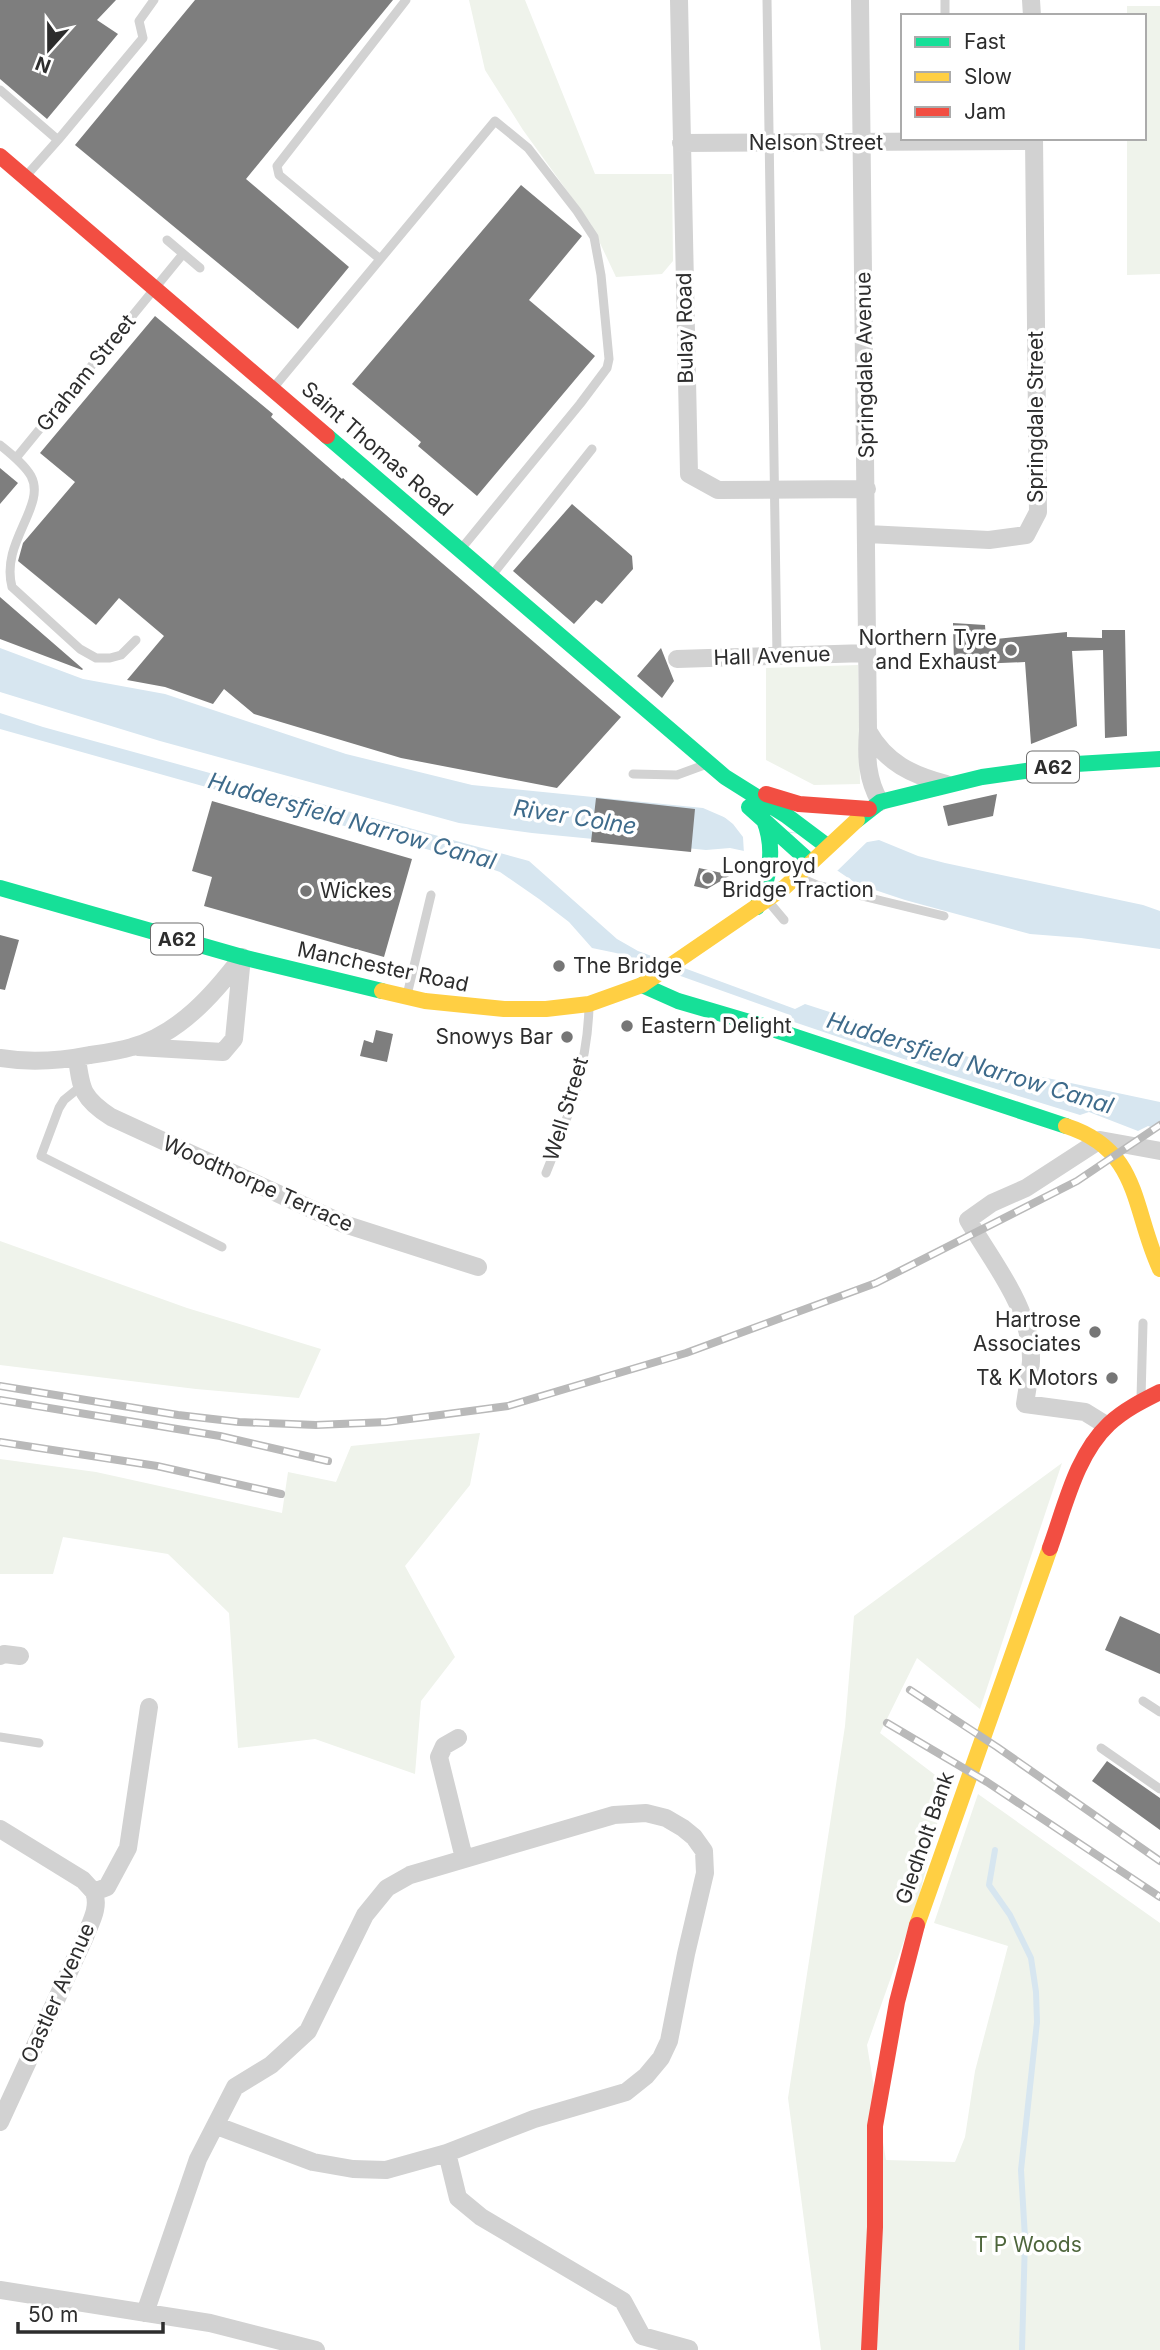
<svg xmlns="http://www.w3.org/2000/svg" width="1160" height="2350" font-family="Inter,sans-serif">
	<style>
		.green { fill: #eff3eb }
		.water { fill: #d7e6f0 }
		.pier { fill: #fff }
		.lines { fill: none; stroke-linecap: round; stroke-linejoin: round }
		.stream { stroke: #d7e6f0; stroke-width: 6 }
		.building { fill: #7e7e7e }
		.lane { stroke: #d2d2d2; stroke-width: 9 }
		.street { stroke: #d2d2d2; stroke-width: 18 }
		.fast { stroke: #16e098; stroke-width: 16 }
		.slow { stroke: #ffcf43; stroke-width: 16 }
		.jam { stroke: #f24e42; stroke-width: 16 }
		.rail-casing { stroke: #b9b9b9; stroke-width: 8 }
		.rail { stroke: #fff; stroke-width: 5; stroke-dasharray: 16; stroke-linecap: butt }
		.poi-dot { fill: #767676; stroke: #fff; stroke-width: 2.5 }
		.labels { text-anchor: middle; stroke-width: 7; stroke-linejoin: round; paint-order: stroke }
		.shield { fill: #fff; stroke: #6c6c6c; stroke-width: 2 }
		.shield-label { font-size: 19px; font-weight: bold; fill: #2d2d2d }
		.street-label { font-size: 21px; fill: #2d2d2d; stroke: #fff }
		.poi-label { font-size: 21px; fill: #2d2d2d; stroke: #fff; text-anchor: end }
		.park-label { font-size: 21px; fill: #4e663c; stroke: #fff }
		.water-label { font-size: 23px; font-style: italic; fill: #3e6b8b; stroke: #fff }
	</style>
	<rect width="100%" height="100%" fill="#fff"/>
	<path class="green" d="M469 0H525L595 174H672L673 261 662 274 616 277 591 224 523 130 485 70Z
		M1127 6H1160V274L1127 275V138H1144V16H1127Z
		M858 665 860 784 814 785 766 760V668Z
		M0 1241 187 1308 321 1349 299 1398 196 1389 0 1365Z
		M480 1433 470 1485 405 1566 455 1657 421 1701 415 1774 315 1739 238 1748 229 1613 168 1554 63 1537 53 1574H0V1459L96 1472 282 1513 288 1472 336 1482 351 1446Z
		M1062 1463 980 1709 917 1658 880 1733 947 1784 918 1901 867 2045 886 2160 955 2162 965 2137 975 2071 1008 1946 934 1923 978 1794 1160 1923V2350H821L788 2098 845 1726 854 1616Z"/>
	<path class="water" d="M0 648 83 679 165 694 346 754 472 785 703 808 740 824 862 843 879 840 918 856 945 863 1143 905 1160 911V949L1081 938 1030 934 905 900 857 884 838 871 730 848 706 850 532 833 459 823 160 741 0 692Z
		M0 713 43 727 529 861 617 939 638 951 795 1009 805 1004 972 1058 1033 1075 1160 1102V1130L1148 1126 1138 1131 1089 1112 1080 1115 951 1075 794 1022 790 1015 616 953 592 948 569 922 539 899 500 872 465 860 0 729Z"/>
	<path class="pier" d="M718 812 772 831 862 840 871 838 834 874 744 854 743 837 733 824Z"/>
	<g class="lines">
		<path class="stream" d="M995 1850 989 1885 1010 1915 1031 1958 1036 1992 1037 2022 1021 2170 1025 2238 1022 2350"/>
	</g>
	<path class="building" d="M0 0H116L97 20 118 34 47 119 0 79Z
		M195 0H393L246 179 349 267 298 329 75 145Z
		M521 185 582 236 529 300 595 356 477 496 418 446 421 442 352 384Z
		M155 316 273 414 271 417 342 479 343 478 621 717 557 788 401 758 254 714 224 689 213 704 165 687 127 680 164 636 119 598 96 625 18 561 23 543 75 482 40 453Z
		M0 468 18 483 0 504Z
		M572 504 632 556 633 569 602 604 596 600 574 624 513 571Z
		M0 597 83 669 82 670 0 639Z
		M953 623 985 625 986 640 1067 632V637L1102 638V630H1125L1127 736 1105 738 1103 650 1072 651 1077 726 1031 744 1025 662 954 665Z
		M661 648 674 681 662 698 637 676Z
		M997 794 993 816 948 826 943 806Z
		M596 798 695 809 691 852 591 842Z
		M212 801 412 859 384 957 204 906 212 877 192 871Z
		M699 868 731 875 707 889 694 886Z
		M0 935 19 940 5 990 0 989Z
		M376 1030 393 1034 387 1062 360 1056 364 1040 373 1043Z
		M1120 1616 1160 1634V1674L1105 1650Z
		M1107 1761 1160 1798V1830L1092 1781Z"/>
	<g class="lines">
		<path class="lane" d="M767 0 777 656
			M945 0V16
			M0 90 58 140 26 176
			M58 140 143 38 139 21 154 0
			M167 240 200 268
			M380 259 279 175 277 166 406 0
			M274 387 495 121 528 148 577 211 594 237 601 275 609 359 607 368 580 404 461 549
			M0 445C11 454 24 464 31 476 47 506 0 542 12 587L80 649 96 658H110L121 655 136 640
			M16 458 183 254
			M493 574 592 449
			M633 774 677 775 707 764
			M801 878 817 885 944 916
			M768 901 784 920
			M407 995 431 895
			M80 1087 64 1100 59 1108 41 1156 222 1247
			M546 1173C568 1119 588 1064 589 1006
			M1141 1398 1143 1323
			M1143 1701 1160 1712
			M0 1737 39 1743
			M1101 1748 1160 1789"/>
		<path class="street" d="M679 0 689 474 718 490 867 489
			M860 0 868 731C866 757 867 779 880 802
			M1031 0 1032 16
			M681 143 1034 141
			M867 534 989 540 1026 535 1038 512 1034 138
			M677 659 867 653
			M868 731C886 763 912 775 946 784
			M138 1047 223 1052 234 1039 242 957
			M0 1058C30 1063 60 1061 90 1055 104 1053 119 1051 132 1047 179 1034 214 994 242 957
			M77 1058C81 1090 83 1099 111 1117L344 1224 478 1267
			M1106 1425 1085 1412 1025 1404C1027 1390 1030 1375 1031 1361 1032 1309 993 1263 968 1220L992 1203 1026 1188 1100 1140 1160 1151
			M0 1656 4 1654 20 1656
			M458 1738 444 1746 439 1757 464 1858
			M0 1829 83 1880 94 1892
			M94 1892 107 1887 128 1848 149 1707
			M0 2122 85 1937C90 1923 100 1908 94 1892
			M447 2153 458 2198 481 2217 623 2301 642 2336 689 2349
			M0 2290 210 2323 316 2350
			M145 2313 198 2159 235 2087 271 2065 308 2031 365 1915 387 1888 410 1875 614 1815 646 1813 666 1818 683 1828 694 1837 704 1851 705 1873 686 1954 669 2041 661 2058 646 2076 626 2092 534 2119 447 2153 386 2170 353 2169 313 2162 217 2126"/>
		<path class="fast" d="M327 436 725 777 787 816 827 846
			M749 807 810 862
			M857 820 880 802 982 777 1076 764 1160 759
			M0 888 242 957 382 991
			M757 907C769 878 776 850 764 820
			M642 985 678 1001 763 1026 1066 1126"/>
		<path class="slow" d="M382 991 425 1001 504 1009H546L589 1004 642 985 785 887 857 820
			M1066 1126C1141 1150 1132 1209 1160 1269
			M917 1925 1050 1548"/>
		<path class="jam" d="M0 156 327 436
			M766 794 799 804 869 809
			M1050 1548C1065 1507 1076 1455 1109 1424 1124 1410 1142 1401 1160 1392
			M869 2350 875 2227V2126L897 2002 917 1925"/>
		<g class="rail-casing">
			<path id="rail" d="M0 1386 178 1415 239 1422 316 1425 387 1422 508 1406 686 1353 876 1283 1077 1181 1160 1125
				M0 1400 220 1436 328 1461
				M0 1442 157 1466 281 1494
				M910 1690 997 1747 1160 1861
				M887 1723 987 1782 1160 1897"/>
		</g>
		<use href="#rail" class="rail"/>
	</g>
	<g class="poi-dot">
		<circle cx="1011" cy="650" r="7"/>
		<circle cx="708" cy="878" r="7"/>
		<circle cx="306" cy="891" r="7"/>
		<circle cx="559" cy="966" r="7"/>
		<circle cx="627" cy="1026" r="7"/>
		<circle cx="567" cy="1037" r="7"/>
		<circle cx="1095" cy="1332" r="7"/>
		<circle cx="1112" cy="1378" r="7"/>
	</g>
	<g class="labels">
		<g class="shield">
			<rect x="1027" y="751.5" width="52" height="31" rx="5"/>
			<rect x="151" y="923.5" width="52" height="31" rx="5"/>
		</g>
		<g class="shield-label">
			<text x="1053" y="774">A62</text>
			<text x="177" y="946">A62</text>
		</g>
		<g class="street-label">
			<text x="816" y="150">Nelson Street</text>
			<text transform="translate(685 328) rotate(-91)" y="7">Bulay Road</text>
			<text transform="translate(865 365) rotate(-91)" y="7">Springdale Avenue</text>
			<text transform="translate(86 373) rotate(-51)" y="7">Graham Street</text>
			<text transform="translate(1036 417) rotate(-90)" y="7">Springdale Street</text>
			<text transform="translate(377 449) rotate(41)" y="7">Saint Thomas Road</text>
			<text transform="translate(772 656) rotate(-2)" y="7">Hall Avenue</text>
			<text transform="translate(383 967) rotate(12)" y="7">Manchester Road</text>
			<text transform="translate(566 1109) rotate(-73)" y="7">Well Street</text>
			<text transform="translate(258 1184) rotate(24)" y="7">Woodthorpe Terrace</text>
			<text transform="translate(925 1838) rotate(-71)" y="7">Gledholt Bank</text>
			<text transform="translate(58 1993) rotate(-66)" y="7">Oastler Avenue</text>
		</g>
		<g class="poi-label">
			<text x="997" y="645">Northern Tyre<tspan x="997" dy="24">and Exhaust</tspan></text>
			<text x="722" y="873" text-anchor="start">Longroyd<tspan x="722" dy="24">Bridge Traction</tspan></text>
			<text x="320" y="898" text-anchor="start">Wickes</text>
			<text x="573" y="973" text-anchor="start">The Bridge</text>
			<text x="641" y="1033" text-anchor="start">Eastern Delight</text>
			<text x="553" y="1044">Snowys Bar</text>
			<text x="1081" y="1327">Hartrose<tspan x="1081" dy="24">Associates</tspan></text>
			<text x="1098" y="1385">T&amp; K Motors</text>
		</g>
		<g class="park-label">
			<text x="1028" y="2252">T P Woods</text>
		</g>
		<g class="water-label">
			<text transform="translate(575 817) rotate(9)" y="8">River Colne</text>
			<text transform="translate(352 821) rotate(16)" y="8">Huddersfield Narrow Canal</text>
			<text transform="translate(970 1063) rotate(17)" y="8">Huddersfield Narrow Canal</text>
		</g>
	</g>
	<rect x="901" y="14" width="245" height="126" fill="#ffffff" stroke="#ababab" stroke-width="2"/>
	<rect x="915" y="37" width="35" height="10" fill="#16e098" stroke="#ababab" stroke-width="2"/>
	<text x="964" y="49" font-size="21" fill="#2d2d2d">Fast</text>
	<rect x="915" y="72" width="35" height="10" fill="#ffcf43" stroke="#ababab" stroke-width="2"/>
	<text x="964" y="84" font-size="21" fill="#2d2d2d">Slow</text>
	<rect x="915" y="107" width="35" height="10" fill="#f24e42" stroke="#ababab" stroke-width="2"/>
	<text x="964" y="119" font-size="21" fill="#2d2d2d">Jam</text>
	<g transform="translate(49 49) rotate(201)" stroke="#ffffff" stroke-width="5" paint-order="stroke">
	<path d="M0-5L12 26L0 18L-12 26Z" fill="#2d2d2d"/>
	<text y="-10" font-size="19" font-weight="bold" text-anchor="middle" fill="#2d2d2d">N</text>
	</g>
	<path d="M18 2322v10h145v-10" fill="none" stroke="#2d2d2d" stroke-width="3.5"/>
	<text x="28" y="2322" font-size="21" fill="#2d2d2d" stroke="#ffffff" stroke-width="5" paint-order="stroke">50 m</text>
</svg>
